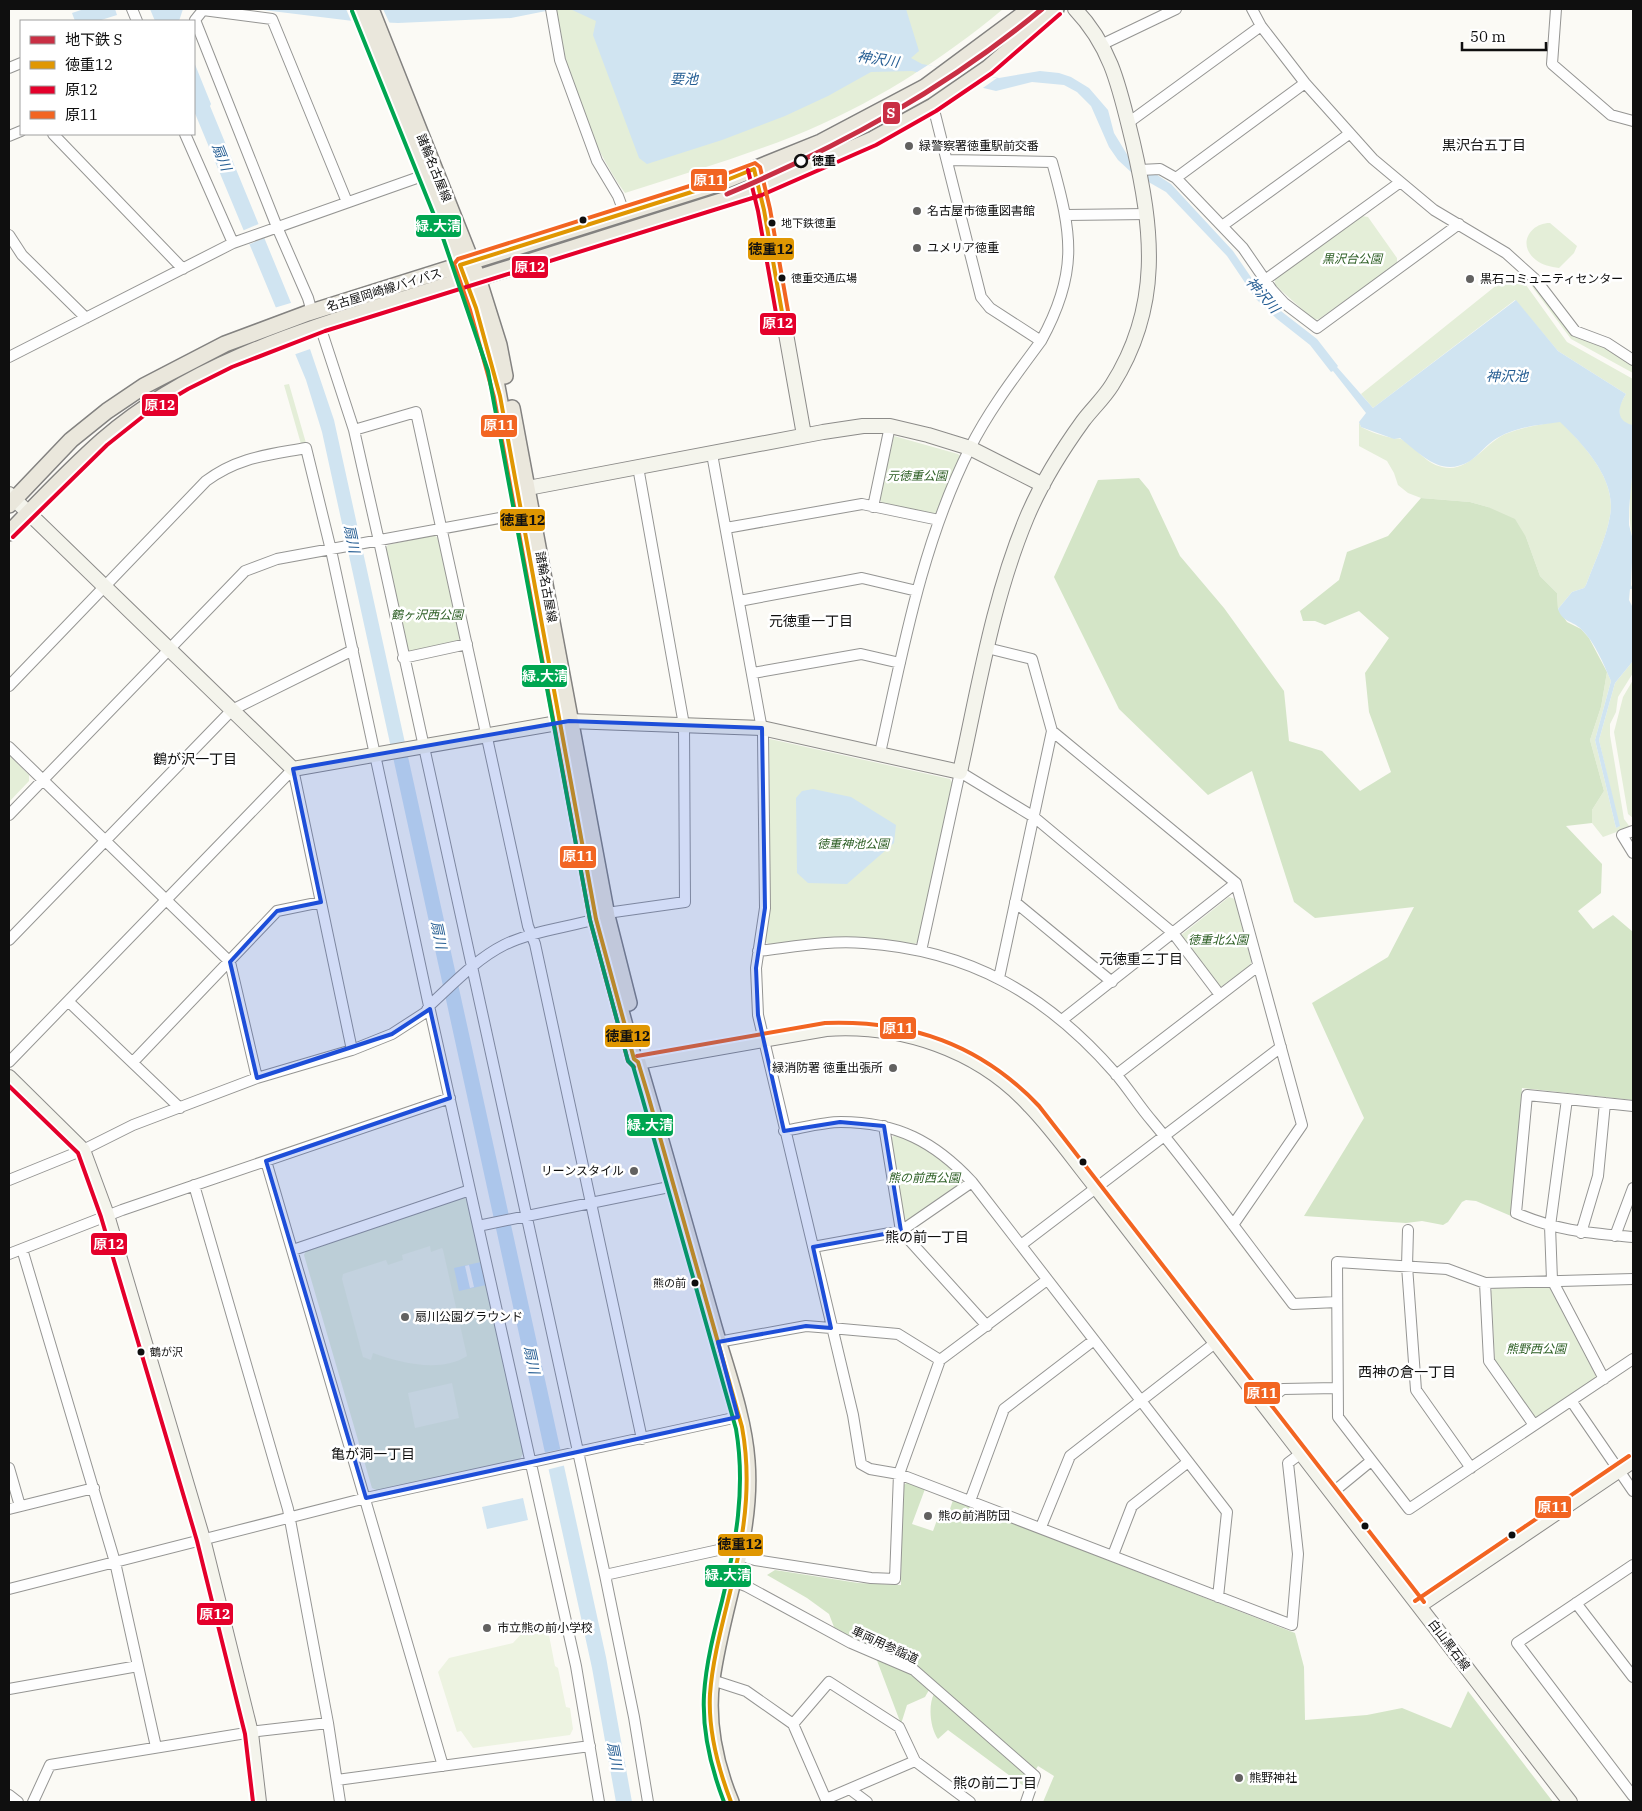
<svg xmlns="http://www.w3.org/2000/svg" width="1642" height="1811" font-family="'IBM Plex Serif','Noto Sans JP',serif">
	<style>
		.green { fill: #e4eed8 }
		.forest { fill: #d4e5c7 }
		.pitch { fill: #edf3e1 }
		.water { fill: #d0e4f1 }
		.pier { fill: #fbfaf5 }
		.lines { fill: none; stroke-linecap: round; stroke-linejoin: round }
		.street-casing { stroke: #959593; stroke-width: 12 }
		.secondary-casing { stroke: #8c8b89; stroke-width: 16 }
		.primary-casing { stroke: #838280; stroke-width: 18 }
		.street { stroke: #fefefe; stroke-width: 10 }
		.secondary { stroke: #f4f4ec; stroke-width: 14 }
		.primary { stroke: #eae7dc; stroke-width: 15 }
		.bus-1-casing { stroke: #fff; stroke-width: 8 }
		.bus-2-casing { stroke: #fff; stroke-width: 8 }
		.bus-3-casing { stroke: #fff; stroke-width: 8 }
		.bus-4-casing { stroke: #fff; stroke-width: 8 }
		.bus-1 { stroke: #e09702; stroke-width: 4 }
		.bus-2 { stroke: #e4002b; stroke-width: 4 }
		.bus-3 { stroke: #f26522; stroke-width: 4 }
		.bus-4 { stroke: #00a651; stroke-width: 4 }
		.metro-1-casing { stroke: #fff; stroke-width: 9 }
		.metro-1 { stroke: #c92f44; stroke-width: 5 }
		.marked { fill: #1d4ed8; fill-opacity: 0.2; stroke: #1d4ed8; stroke-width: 4; stroke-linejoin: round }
		.poi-dot { fill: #626160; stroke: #fff; stroke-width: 2 }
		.stop-dot { fill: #fff; stroke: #0f0f0f; stroke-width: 2.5 }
		.bus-dot { fill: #0f0f0f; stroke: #fff; stroke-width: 2 }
		.labels { text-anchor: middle; stroke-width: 5; stroke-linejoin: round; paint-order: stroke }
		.bus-label { font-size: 11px; fill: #0f0f0f; stroke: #fff; text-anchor: start }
		.poi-label { font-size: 12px; fill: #0f0f0f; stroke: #fff; text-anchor: start }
		.stop-label { font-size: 12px; font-weight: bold; fill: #0f0f0f; stroke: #fff; text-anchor: start }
		.street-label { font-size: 12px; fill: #0f0f0f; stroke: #fff }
		.park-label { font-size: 12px; font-style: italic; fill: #2f6027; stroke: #fff }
		.water-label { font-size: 14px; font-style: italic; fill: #265e93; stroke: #fff }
		.neighbourhood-label { font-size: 14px; fill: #0f0f0f; stroke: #fff }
		.line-badge { stroke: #fff; stroke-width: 2 }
		.badge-label { font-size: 14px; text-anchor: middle; font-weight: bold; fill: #fff }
		.pale-badge-label { font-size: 14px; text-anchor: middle; font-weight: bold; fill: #111 }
	</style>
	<rect width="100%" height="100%" fill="#fbfaf5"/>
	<path class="green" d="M554 9H1003C941 61 869 106 794 136 738 158 681 175 625 193 587 140 567 73 554 9Z
		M1362 216 1368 217 1397 258V264L1319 319 1314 320 1275 285V279Z
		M1550 223 1577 246 1574 253 1559 268C1551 267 1542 265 1536 260 1517 246 1529 223 1550 223Z
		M1513 272 1518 274 1567 342 1633 379 1632 426 1621 421C1617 409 1620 404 1626 394L1558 351 1515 300 1373 408 1361 394Z
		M1522 273 1531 282 1568 330 1575 336 1606 347 1633 364V373L1571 339Z
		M289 384 306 443 301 444 284 385Z
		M1560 421C1584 445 1617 480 1610 516 1606 539 1594 563 1586 585L1584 588 1572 592 1558 609 1557 593 1540 576 1526 537 1488 507 1470 502 1421 498 1408 493 1398 485 1394 473 1387 461 1359 446V422L1361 427C1370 432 1383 436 1393 438 1396 439 1398 438 1401 439 1416 446 1424 463 1442 467 1470 474 1485 441 1508 433 1524 427 1543 424 1560 421Z
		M894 436 958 454 960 456 936 513 929 514 882 503 879 498Z
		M1633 467V540C1627 515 1630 492 1633 467Z
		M434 535 439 539 460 637 458 642 411 652 406 649 385 549 388 545Z
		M1633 661V673L1618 697 1616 712 1610 724V735L1624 819 1630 827 1603 837 1592 823V810L1604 791 1590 740 1601 707 1607 672 1611 681 1595 740 1616 828 1619 826 1599 740 1615 683Z
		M1633 680V818L1628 814 1614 732 1623 697Z
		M770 739 950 779 953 784 918 942 913 945C859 937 824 936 770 945L764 941 767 741Z
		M9 755 29 775V781L9 802Z
		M1229 897 1235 899 1252 960 1250 966 1221 987 1217 986 1180 936Z
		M896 1134 930 1150 964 1179 963 1184 908 1221 903 1218 890 1139Z
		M461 1196 467 1199 524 1452 520 1459 378 1491 372 1488 304 1255 306 1251Z
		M1495 1286H1546L1550 1288 1596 1376 1594 1383 1539 1418 1534 1417 1495 1362 1491 1291Z"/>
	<path class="forest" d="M1139 478 1149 490 1180 556 1224 608 1284 691 1289 741 1322 751 1360 791 1391 772 1369 712 1365 673 1389 638 1359 611 1325 625 1315 621H1303L1300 611 1339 580 1347 552 1388 536 1421 498 1470 502 1488 507 1515 519 1526 537 1540 576 1557 593 1558 609 1567 622 1581 629 1589 638 1607 672 1601 707 1590 740 1604 791 1592 810V823L1566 826 1602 864 1601 893 1578 911 1593 929 1613 915 1633 932V1100L1522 1088 1511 1216 1476 1201 1466 1200 1462 1202 1448 1222 1443 1225 1422 1221 1406 1223 1304 1216 1364 1118 1312 1003 1388 957 1414 907 1315 918 1294 902 1252 771 1208 795 1119 709 1054 577 1098 480Z
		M908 1482 925 1489 912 1524 933 1531 940 1512 948 1515 953 1500 1295 1633 1304 1667 1305 1720 1367 1715 1402 1708 1451 1728 1468 1691 1553 1802H1043L1054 1776 1038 1766 1025 1787 948 1730 938 1739C930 1728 928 1705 934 1694L929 1690 925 1697 907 1705 901 1724 873 1650 834 1627 829 1614 807 1598 767 1575 775 1570 858 1583 901 1585 902 1486Z"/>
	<path class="pitch" d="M430 1246 431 1252 442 1248 443 1250 467 1356C441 1373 400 1363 373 1353L371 1360 363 1357 342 1279 343 1274 386 1260 388 1265 403 1260 402 1255Z
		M452 1383 459 1418 415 1428 408 1393Z
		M547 1625 555 1666 558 1668 566 1707 570 1708 573 1729 570 1735 473 1748 461 1731 457 1732 438 1672 449 1658 513 1643 524 1631Z"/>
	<path class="water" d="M84 9H115L117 15 98 21H75L72 13Z
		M150 9H183L179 21H155Z
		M255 9H556L511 18 398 23 353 21Z
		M570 9H906L919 51 911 58 922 64 999 78 1040 71 1059 73 1071 77 1089 88 1108 110 1114 133 1128 156 1171 184 1233 251 1255 283 1277 308 1317 339 1338 366 1337 367 1373 408 1516 300 1558 351 1626 394C1618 407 1615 420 1632 425L1633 424V467L1629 509V525L1633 540 1631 585 1633 589H1630L1629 600 1633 608V661L1615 683 1599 740 1620 826 1616 828 1595 740 1611 681C1603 663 1595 642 1581 629 1573 621 1562 622 1558 609L1572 592 1584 588 1586 585C1594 563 1606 539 1610 516 1617 480 1584 445 1560 422 1538 425 1513 427 1494 440 1485 446 1479 455 1470 461 1441 478 1422 455 1400 438L1394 439 1361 427 1359 422 1366 413 1333 371 1331 372 1310 345 1277 319 1256 299 1227 256 1166 192 1131 172 1118 160 1109 147 1091 106 1077 92 1064 85 1032 82 996 91 912 71 871 72 828 96 785 116 722 140 647 164 639 158 593 35 596 21Z
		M194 62 211 104 210 106 310 349 334 420 606 1657 632 1802H616L592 1668 322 432 306 380 194 111Z
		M813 789 851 797 896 825 894 843 847 884 808 883 797 873 796 798 802 791Z
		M481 1262 486 1285 459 1291 454 1268Z
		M523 1498 528 1520 487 1529 482 1507Z"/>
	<path class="pier" d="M346 9H383L390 24 352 23Z
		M928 65 997 78 980 90 914 74Z
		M261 223 267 237 250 244 242 231Z
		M294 302 313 348 293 355 274 308Z
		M469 1265 474 1287 470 1288 465 1266Z
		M562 1449 566 1465 546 1470 542 1453Z"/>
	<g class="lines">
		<g class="street-casing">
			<path id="street" d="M132 9 137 21
				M551 9 560 60 597 161 618 196 624 212
				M1252 9 1261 26 1305 83 1373 159 1434 210 1506 253 1536 280 1575 331 1607 343 1633 360
				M1556 9 1552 64 1611 115 1633 121
				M1103 44 1176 9
				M9 68 21 63
				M1128 123 1261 26
				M53 134 183 269
				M185 134 233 243
				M9 136 21 131
				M948 160 1052 162C1072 234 1079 272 1041 341
				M1140 170 1160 169 1176 178 1243 248 1272 290 1284 303 1317 328 1459 224
				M1176 178 1305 83
				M1066 215 1148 214
				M1222 226 1349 134
				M9 235 22 255 86 318
				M1265 280 1399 183
				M312 312 308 298 277 227 195 20 203 10 272 19 347 202
				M320 326 354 430 379 541 605 1575 634 1717 648 1802
				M9 357 233 243 425 175
				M354 430 416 412 528 926 535 944 642 1439
				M712 454 763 735 765 908 756 968 758 1015 853 1415 861 1464 870 1469 899 1474 1292 1625 1298 1554 1288 1463 1300 1454
				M873 507 890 426
				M726 528 862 504 939 520
				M739 601 862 578 917 591
				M987 648 1032 659 1052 731 999 978
				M403 658 467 644
				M753 673 861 654 900 663
				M9 686 206 481C238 457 268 455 306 448L331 550 429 1006 576 1666 599 1802
				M1052 731 1236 883 1302 1125 1233 1225
				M9 747 230 962 257 1078
				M880 753C903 650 922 543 970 448 989 410 1016 375 1041 341L990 308 981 297 933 106
				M293 769 352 1050
				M9 815 245 571 277 559 521 514
				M1633 831 1622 835 1633 853
				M1015 902 1112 982
				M607 916 614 912 685 902 684 725 638 467
				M9 940 232 710 353 650
				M758 951C793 947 828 940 864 943 969 950 1046 994 1115 1073 1128 1088 1139 1106 1152 1121 1201 1180 1246 1243 1293 1304L1337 1302
				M921 951 960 772 1034 817 1173 933 1220 995
				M69 1002 180 1108
				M1062 1020 1236 883
				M9 1062 293 769
				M133 1062 277 911 321 902
				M1116 1075 1258 966
				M1567 1099 1527 1095 1516 1213C1557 1231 1590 1233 1633 1237
				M884 1126 901 1231 972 1182
				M784 1131C802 1128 823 1122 841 1122 897 1122 935 1142 972 1182L1227 1512 1218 1597
				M266 1161 443 1766
				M9 1180 83 1150 133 1125 257 1078 352 1050 392 1034 426 1012 429 1006C452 985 476 959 504 945 533 931 565 928 596 919
				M194 1185 288 1509 328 1723 340 1802
				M478 1226 674 1186
				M1408 1230 1407 1266 1416 1390 1471 1468
				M1581 1233 1598 1176 1605 1103
				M1615 1236 1633 1188
				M1021 1245 1281 1047
				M813 1247 901 1231 987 1326
				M22 1249 115 1562 156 1747
				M293 1250 470 1190
				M9 1254 122 1210 450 1098
				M1633 1279 1485 1283 1447 1269 1337 1262 1338 1417 1409 1509 1633 1359
				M1485 1283 1489 1361 1534 1425
				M718 1342 806 1326 831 1328 898 1334 940 1360
				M1604 1379 1552 1280 1550 1226 1567 1099 1633 1106
				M1572 1402 1633 1491
				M1262 1405 1283 1389 1337 1388
				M9 1468 20 1506
				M1332 1493 1371 1461
				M970 1501 1004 1409 1094 1340
				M9 1509 94 1488
				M1041 1527 1070 1456 1215 1343
				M738 1555 755 1560 871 1578 895 1579 899 1474 940 1360 1047 1280
				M1113 1555 1132 1506 1188 1462
				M1633 1565 1517 1643 1633 1796
				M605 1575 741 1545
				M732 1581 746 1586 851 1643 914 1670 1035 1776 1026 1802
				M9 1589 366 1498 738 1417
				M1576 1603 1633 1677
				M712 1680 746 1691 793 1724 827 1802
				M9 1689 138 1666
				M793 1724 829 1682 899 1727 915 1761 970 1802
				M337 1780 590 1746
				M851 1790 867 1802
				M9 1795 18 1802
				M826 1799 915 1761
				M33 1802 50 1765 258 1731 328 1723"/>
		</g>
		<g class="secondary-casing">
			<path id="secondary" d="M754 169 764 210 804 435
				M528 488 823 432 863 426H890L928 435 970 448 1043 485
				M9 494 293 769 569 721 762 728 960 772C979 686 993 598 1027 517 1041 484 1062 450 1083 421 1092 409 1104 398 1112 385 1162 306 1153 230 1133 143 1120 91 1113 49 1075 9
				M638 1062 826 1029C901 1024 978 1049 1030 1106 1054 1131 1074 1160 1095 1186L1570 1802
				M9 1077 83 1150 107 1215 203 1539 251 1733 259 1802
				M1419 1606 1633 1461"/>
		</g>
		<g class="primary-casing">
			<path id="primary" d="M358 9C404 129 460 246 494 370L596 919 634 1059 638 1062C664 1150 689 1238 714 1327 726 1369 744 1417 747 1461 753 1535 722 1606 712 1679 706 1720 715 1764 731 1802
				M371 9 478 278 499 345 505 376
				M512 408 607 916 629 1003
				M9 505 71 440 107 411 144 386 225 344 308 313 717 184 821 142 925 87 1030 9
				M9 533C39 502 70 469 103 440 205 351 341 321 465 279L478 278 500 271 759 189 873 139 933 106 988 68 1056 9"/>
		</g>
		<use href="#street" class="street"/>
		<use href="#secondary" class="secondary"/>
		<use href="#primary" class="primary"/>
		<g class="bus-1-casing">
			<path id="bus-1" d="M754 169 764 210 785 329
				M460 265 476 308 500 396 596 919 634 1059 638 1062 648 1095 742 1427C751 1476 746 1523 735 1571 726 1612 713 1653 710 1694 708 1731 718 1768 731 1802
				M460 265 717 184 754 169"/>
		</g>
		<g class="bus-2-casing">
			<path id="bus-2" d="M748 170 758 211 779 330
				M13 537 107 445 146 414 188 389 232 367 325 331 762 195 876 145 936 111 992 73 1060 14
				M9 1086 78 1153 101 1217 197 1541 245 1734 253 1802"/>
		</g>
		<g class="bus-3-casing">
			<path id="bus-3" d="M637 1056 825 1023C910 1020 980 1044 1039 1106L1424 1602
				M634 1067 628 1061 590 920 494 397 470 310 454 264 458 259 715 178 755 163 760 167 770 209 791 328
				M1415 1601 1629 1456"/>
		</g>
		<g class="bus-4-casing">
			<path id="bus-4" d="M352 11 442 235 488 371 590 920 628 1061 633 1066 642 1097 736 1429C746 1488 736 1543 722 1601 714 1632 706 1663 704 1695 702 1732 711 1768 724 1802"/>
		</g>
		<use href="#bus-1" class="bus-1"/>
		<use href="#bus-2" class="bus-2"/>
		<use href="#bus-3" class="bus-3"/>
		<use href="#bus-4" class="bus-4"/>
		<g class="metro-1-casing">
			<path id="metro-1" d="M727 194C843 145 945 89 1042 9"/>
		</g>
		<use href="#metro-1" class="metro-1"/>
	</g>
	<path class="marked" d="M569 721 762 728 765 908 756 968 758 1015 784 1131 840 1122 884 1126 901 1231 813 1247 831 1328 806 1326 718 1342 738 1417 366 1498 266 1161 450 1098 430 1009 392 1034 257 1078 230 962 277 911 321 902 293 769Z"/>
	<g class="poi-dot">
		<circle cx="909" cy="146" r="5"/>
		<circle cx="917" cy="211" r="5"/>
		<circle cx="917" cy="248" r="5"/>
		<circle cx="1470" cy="279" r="5"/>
		<circle cx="893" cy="1068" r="5"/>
		<circle cx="634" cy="1171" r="5"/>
		<circle cx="405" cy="1317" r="5"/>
		<circle cx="928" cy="1516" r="5"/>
		<circle cx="487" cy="1628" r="5"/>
		<circle cx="1239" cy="1778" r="5"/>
	</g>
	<circle class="stop-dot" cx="801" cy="161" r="6"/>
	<g class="bus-dot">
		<circle cx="583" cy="220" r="4.5"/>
		<circle cx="772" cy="223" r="4.5"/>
		<circle cx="782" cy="278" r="4.5"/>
		<circle cx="1083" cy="1162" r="4.5"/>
		<circle cx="695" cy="1283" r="4.5"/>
		<circle cx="141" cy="1352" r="4.5"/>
		<circle cx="1365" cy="1526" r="4.5"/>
		<circle cx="1512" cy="1535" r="4.5"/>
	</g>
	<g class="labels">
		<g class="bus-label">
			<text x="781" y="227">地下鉄徳重</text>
			<text x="791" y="282">徳重交通広場</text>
			<text x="686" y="1287" text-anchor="end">熊の前</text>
			<text x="150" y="1356">鶴が沢</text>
		</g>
		<g class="poi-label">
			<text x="919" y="150">緑警察署徳重駅前交番</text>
			<text x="927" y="215">名古屋市徳重図書館</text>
			<text x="927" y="252">ユメリア徳重</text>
			<text x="1480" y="283">黒石コミュニティセンター</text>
			<text x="883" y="1072" text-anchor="end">緑消防署 徳重出張所</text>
			<text x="624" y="1175" text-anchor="end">リーンスタイル</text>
			<text x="415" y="1321">扇川公園グラウンド</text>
			<text x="938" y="1520">熊の前消防団</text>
			<text x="497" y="1632">市立熊の前小学校</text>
			<text x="1249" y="1782">熊野神社</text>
		</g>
		<g class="stop-label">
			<text x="812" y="165">徳重</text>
		</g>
		<g class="street-label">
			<text transform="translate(434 168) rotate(68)" y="4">諸輪名古屋線</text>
			<text transform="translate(384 290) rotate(-17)" y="4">名古屋岡崎線バイパス</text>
			<text transform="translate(546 587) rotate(80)" y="4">諸輪名古屋線</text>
			<text transform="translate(885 1645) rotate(25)" y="4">車両用参詣道</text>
			<text transform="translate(1449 1645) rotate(53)" y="4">白山黒石線</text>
		</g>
		<g class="park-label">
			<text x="1352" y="263">黒沢台公園</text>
			<text x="917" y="480">元徳重公園</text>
			<text x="427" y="619">鶴ヶ沢西公園</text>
			<text x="853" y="848">徳重神池公園</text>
			<text x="1218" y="944">徳重北公園</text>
			<text x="924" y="1182">熊の前西公園</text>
			<text x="1536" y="1353">熊野西公園</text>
		</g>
		<g class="water-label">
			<text transform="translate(878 59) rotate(9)" y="5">神沢川</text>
			<text x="684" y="84">要池</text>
			<text transform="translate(222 157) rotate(68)" y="5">扇川</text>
			<text transform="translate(1263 295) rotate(49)" y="5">神沢川</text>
			<text x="1507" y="381">神沢池</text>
			<text transform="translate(352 539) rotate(78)" y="5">扇川</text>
			<text transform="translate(439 935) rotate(78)" y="5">扇川</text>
			<text transform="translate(532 1360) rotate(78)" y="5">扇川</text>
			<text transform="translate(615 1756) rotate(79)" y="5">扇川</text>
		</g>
		<g class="neighbourhood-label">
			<text x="1484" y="150">黒沢台五丁目</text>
			<text x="811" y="626">元徳重一丁目</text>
			<text x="195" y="764">鶴が沢一丁目</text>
			<text x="1141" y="964">元徳重二丁目</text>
			<text x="927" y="1242">熊の前一丁目</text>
			<text x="1407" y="1377">西神の倉一丁目</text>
			<text x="373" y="1459">亀が洞一丁目</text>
			<text x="995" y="1788">熊の前二丁目</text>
		</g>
	</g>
	<g class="line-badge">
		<rect x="882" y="101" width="19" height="24" rx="5" fill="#c92f44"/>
		<rect x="690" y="168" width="38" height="24" rx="5" fill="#f26522"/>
		<rect x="415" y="214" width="47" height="24" rx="5" fill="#00a651"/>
		<rect x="747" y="237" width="48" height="24" rx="5" fill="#e09702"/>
		<rect x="511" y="255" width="38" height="24" rx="5" fill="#e4002b"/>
		<rect x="759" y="312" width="38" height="24" rx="5" fill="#e4002b"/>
		<rect x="141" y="393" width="38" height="24" rx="5" fill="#e4002b"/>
		<rect x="480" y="414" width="38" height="24" rx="5" fill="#f26522"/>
		<rect x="499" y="508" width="47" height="24" rx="5" fill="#e09702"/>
		<rect x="521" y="664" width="47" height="24" rx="5" fill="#00a651"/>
		<rect x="559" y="845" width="38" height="24" rx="5" fill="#f26522"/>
		<rect x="879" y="1016" width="38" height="24" rx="5" fill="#f26522"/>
		<rect x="604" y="1024" width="47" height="24" rx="5" fill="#e09702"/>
		<rect x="626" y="1113" width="48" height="24" rx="5" fill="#00a651"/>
		<rect x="90" y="1232" width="38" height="24" rx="5" fill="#e4002b"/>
		<rect x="1243" y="1381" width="38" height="24" rx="5" fill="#f26522"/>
		<rect x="1534" y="1495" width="38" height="24" rx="5" fill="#f26522"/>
		<rect x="717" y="1533" width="47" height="24" rx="5" fill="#e09702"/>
		<rect x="704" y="1564" width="48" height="24" rx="5" fill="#00a651"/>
		<rect x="196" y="1602" width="38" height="24" rx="5" fill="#e4002b"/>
	</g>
	<g class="badge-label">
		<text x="891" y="118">S</text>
		<text x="709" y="185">原11</text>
		<text x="438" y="231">緑.大清</text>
		<text x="530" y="272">原12</text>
		<text x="778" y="328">原12</text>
		<text x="160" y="410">原12</text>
		<text x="499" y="430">原11</text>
		<text x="545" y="681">緑.大清</text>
		<text x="578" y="861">原11</text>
		<text x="898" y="1033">原11</text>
		<text x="650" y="1130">緑.大清</text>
		<text x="109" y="1249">原12</text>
		<text x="1262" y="1398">原11</text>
		<text x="1553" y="1512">原11</text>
		<text x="728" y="1580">緑.大清</text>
		<text x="215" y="1619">原12</text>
	</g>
	<g class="pale-badge-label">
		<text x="771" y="254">徳重12</text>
		<text x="523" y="525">徳重12</text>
		<text x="628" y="1041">徳重12</text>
		<text x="740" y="1549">徳重12</text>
	</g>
	<rect width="1642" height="1811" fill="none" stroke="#0f0f0f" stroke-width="20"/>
	<rect x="20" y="20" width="175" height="115" fill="#ffffff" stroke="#9f9f9f"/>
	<rect x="30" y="36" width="25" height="8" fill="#c92f44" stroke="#9f9f9f"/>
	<text x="65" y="45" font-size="15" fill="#0f0f0f">地下鉄 S</text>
	<rect x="30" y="61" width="25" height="8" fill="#e09702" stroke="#9f9f9f"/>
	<text x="65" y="70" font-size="15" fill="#0f0f0f">徳重12</text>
	<rect x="30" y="86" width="25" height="8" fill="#e4002b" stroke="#9f9f9f"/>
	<text x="65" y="95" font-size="15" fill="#0f0f0f">原12</text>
	<rect x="30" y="111" width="25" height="8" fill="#f26522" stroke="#9f9f9f"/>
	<text x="65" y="120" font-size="15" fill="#0f0f0f">原11</text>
	<path d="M1462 42v8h84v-8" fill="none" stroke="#0f0f0f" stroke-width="2.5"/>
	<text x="1470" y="42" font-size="15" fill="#0f0f0f" stroke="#ffffff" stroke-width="4" paint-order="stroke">50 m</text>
</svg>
